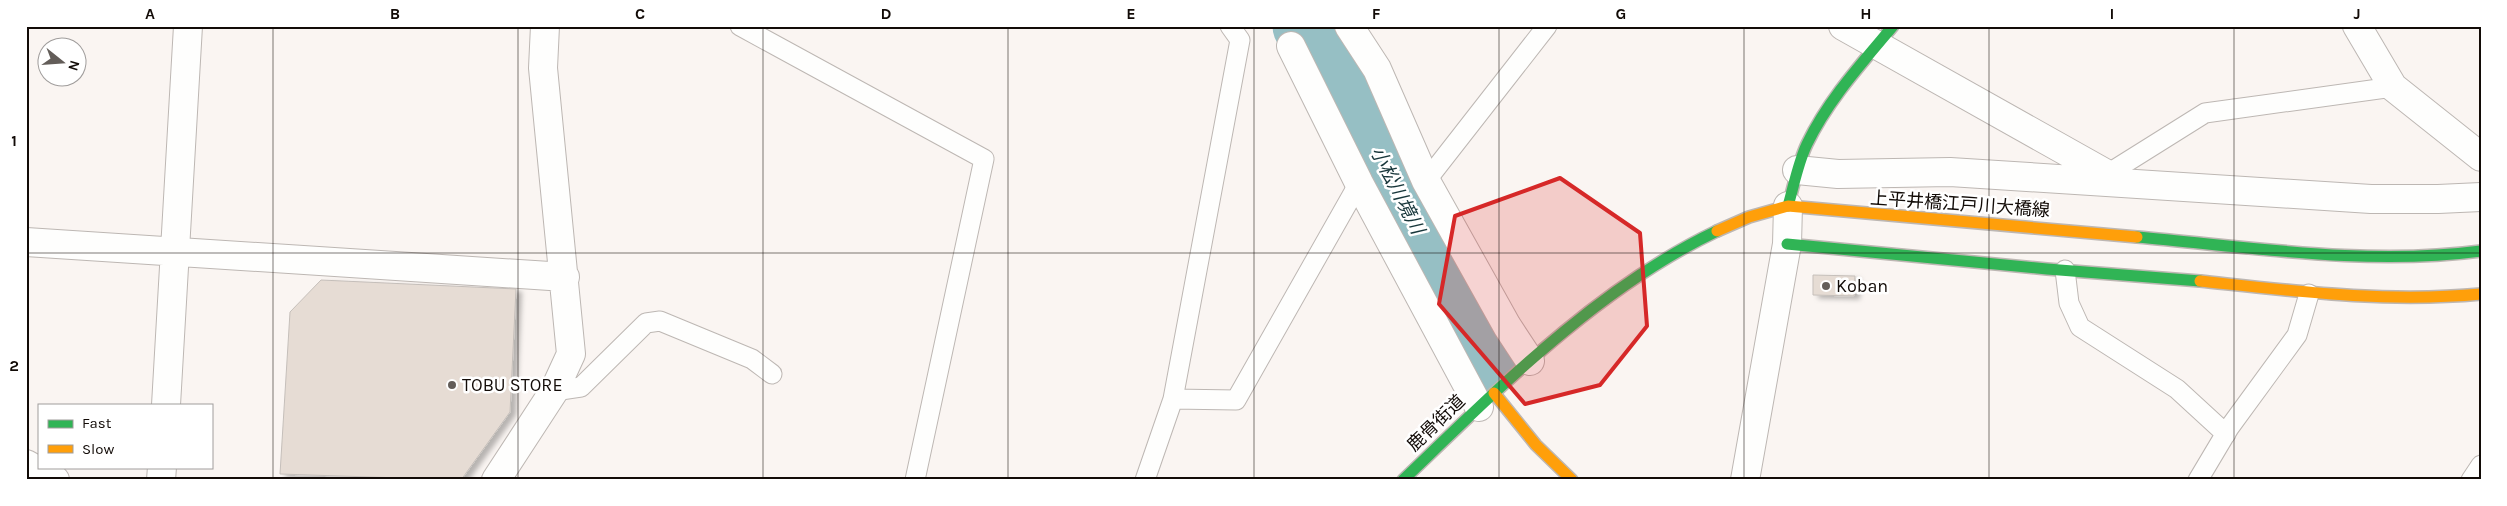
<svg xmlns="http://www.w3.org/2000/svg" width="2507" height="506" font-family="Karla,'Noto Sans JP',sans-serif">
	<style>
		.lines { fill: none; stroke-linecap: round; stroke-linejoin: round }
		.river { stroke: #96bfc4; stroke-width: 65 }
		.building { fill: #e6dcd4; stroke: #c5bfba; filter: url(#shadow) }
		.lane-casing { stroke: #bdb7b3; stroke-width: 21 }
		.street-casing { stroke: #bdb7b3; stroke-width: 30 }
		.fast-casing { stroke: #bdb7b3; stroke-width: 14 }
		.slow-casing { stroke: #bdb7b3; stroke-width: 14 }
		.lane { stroke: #fefefd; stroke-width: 19 }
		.street { stroke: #fefefd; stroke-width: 28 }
		.fast { stroke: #30b455; stroke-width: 11 }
		.slow { stroke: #ff9f0a; stroke-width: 11 }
		.marked { fill: #d62828; fill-opacity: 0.2; stroke: #d62828; stroke-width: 4; stroke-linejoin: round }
		.grid { fill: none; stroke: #120b07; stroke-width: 1; stroke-opacity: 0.55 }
		.poi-dot { fill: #635d59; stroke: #fff; stroke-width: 2 }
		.labels { text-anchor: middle; stroke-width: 5; stroke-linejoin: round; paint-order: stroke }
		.street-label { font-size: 18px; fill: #120b07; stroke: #fff }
		.poi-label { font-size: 18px; fill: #120b07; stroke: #fff; text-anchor: start }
		.water-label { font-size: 19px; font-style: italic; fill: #17363a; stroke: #fff }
		.neatline { fill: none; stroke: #120b07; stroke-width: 2 }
		.grid-label { font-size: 16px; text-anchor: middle; font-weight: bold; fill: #120b07 }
	</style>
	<defs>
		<filter id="shadow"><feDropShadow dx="5.5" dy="3" stdDeviation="2.5" flood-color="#0004"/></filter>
	</defs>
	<rect width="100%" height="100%" fill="#faf5f2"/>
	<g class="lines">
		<path class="river" d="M1305 26C1348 71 1369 135 1396 189 1424 246 1455 302 1485 358"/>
	</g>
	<path class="building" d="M1813 275 1855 276 1854 296 1813 295Z
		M321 280 516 289 510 412 461 480 280 474 290 312Z"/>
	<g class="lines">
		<g class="lane-casing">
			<path id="lane" d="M740 26 984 159 915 480
				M2106 175 2205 113 2393 87
				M1426 181 1547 26
				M2065 270 2069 303 2080 327 2177 389 2226 434
				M554 391 581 387 646 323 660 321 752 359 772 374
				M1173 399 1236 400 1359 183
				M1145 480 1173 399 1240 40 1230 26
				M2198 480 2229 428 2297 335 2309 294
				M2471 480 2481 465"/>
		</g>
		<g class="street-casing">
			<path id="street" d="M1349 26 1377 69 1426 181 1507 326 1530 361
				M1843 26 2112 177
				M2357 26 2393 87 2481 157
				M1291 46 1359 183 1479 407
				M1797 170 1838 174 1950 172 2371 199H2438L2481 197
				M26 242 565 277
				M166 405 188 26
				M26 464 55 480
				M161 480 162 467
				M496 480 554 391 571 354 543 68 545 26
				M1745 480 1787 244 1788 206"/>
		</g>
		<g class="fast-casing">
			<path id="fast" d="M1788 206C1794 185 1798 163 1807 144 1828 100 1862 63 1893 26
				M2137 237C2251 247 2367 266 2481 251
				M1787 244 2047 269 2200 281
				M1403 480C1498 389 1597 288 1717 231"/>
		</g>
		<g class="slow-casing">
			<path id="slow" d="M1717 231 1749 217 1788 206 2137 237
				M2200 281C2294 291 2386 303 2481 294
				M1494 393 1536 445 1572 480"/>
		</g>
		<use href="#lane" class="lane"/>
		<use href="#street" class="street"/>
		<use href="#fast" class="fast"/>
		<use href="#slow" class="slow"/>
	</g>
	<path class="marked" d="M1560 178 1640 233 1647 326 1600 385 1525 404 1439 304 1455 216Z"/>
	<path class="grid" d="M273 26V480M518 26V480M763 26V480M1008 26V480M1254 26V480M1499 26V480M1744 26V480M1989 26V480M2234 26V480M26 253H2481"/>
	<g class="poi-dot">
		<circle cx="1826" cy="286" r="5"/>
		<circle cx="452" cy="385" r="5"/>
	</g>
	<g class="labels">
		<g class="street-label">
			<text transform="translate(1960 204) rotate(4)" y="6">上平井橋江戸川大橋線</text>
			<text transform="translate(1436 423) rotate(-44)" y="6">鹿骨街道</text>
		</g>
		<g class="poi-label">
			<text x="1836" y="292">Koban</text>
			<text x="462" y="391">TOBU STORE</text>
		</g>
		<g class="water-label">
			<text transform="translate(1398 190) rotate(63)" y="7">小松川境川</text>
		</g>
	</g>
	<rect width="2507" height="506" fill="none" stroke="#ffffff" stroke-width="55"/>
	<rect x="38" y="404" width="175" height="65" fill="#ffffff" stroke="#a09d9c"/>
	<rect x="48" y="420" width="25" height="8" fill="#30b455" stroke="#a09d9c"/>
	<text x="82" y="428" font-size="15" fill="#120b07">Fast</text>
	<rect x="48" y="445" width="25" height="8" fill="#ff9f0a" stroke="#a09d9c"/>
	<text x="82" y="454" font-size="15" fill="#120b07">Slow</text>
	<g transform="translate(62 62) rotate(107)"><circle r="24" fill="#ffffff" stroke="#a09d9c"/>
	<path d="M0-4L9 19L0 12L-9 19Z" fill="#635d59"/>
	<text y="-8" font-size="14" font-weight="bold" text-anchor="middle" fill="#120b07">N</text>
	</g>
	<rect x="28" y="28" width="2452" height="450" class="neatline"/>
	<g class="grid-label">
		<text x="150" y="19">A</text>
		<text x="395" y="19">B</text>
		<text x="640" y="19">C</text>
		<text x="886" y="19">D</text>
		<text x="1131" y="19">E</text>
		<text x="1376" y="19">F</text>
		<text x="1621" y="19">G</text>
		<text x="1866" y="19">H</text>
		<text x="2112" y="19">I</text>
		<text x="2357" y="19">J</text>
		<text x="14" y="146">1</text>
		<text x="14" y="371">2</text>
	</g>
</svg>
